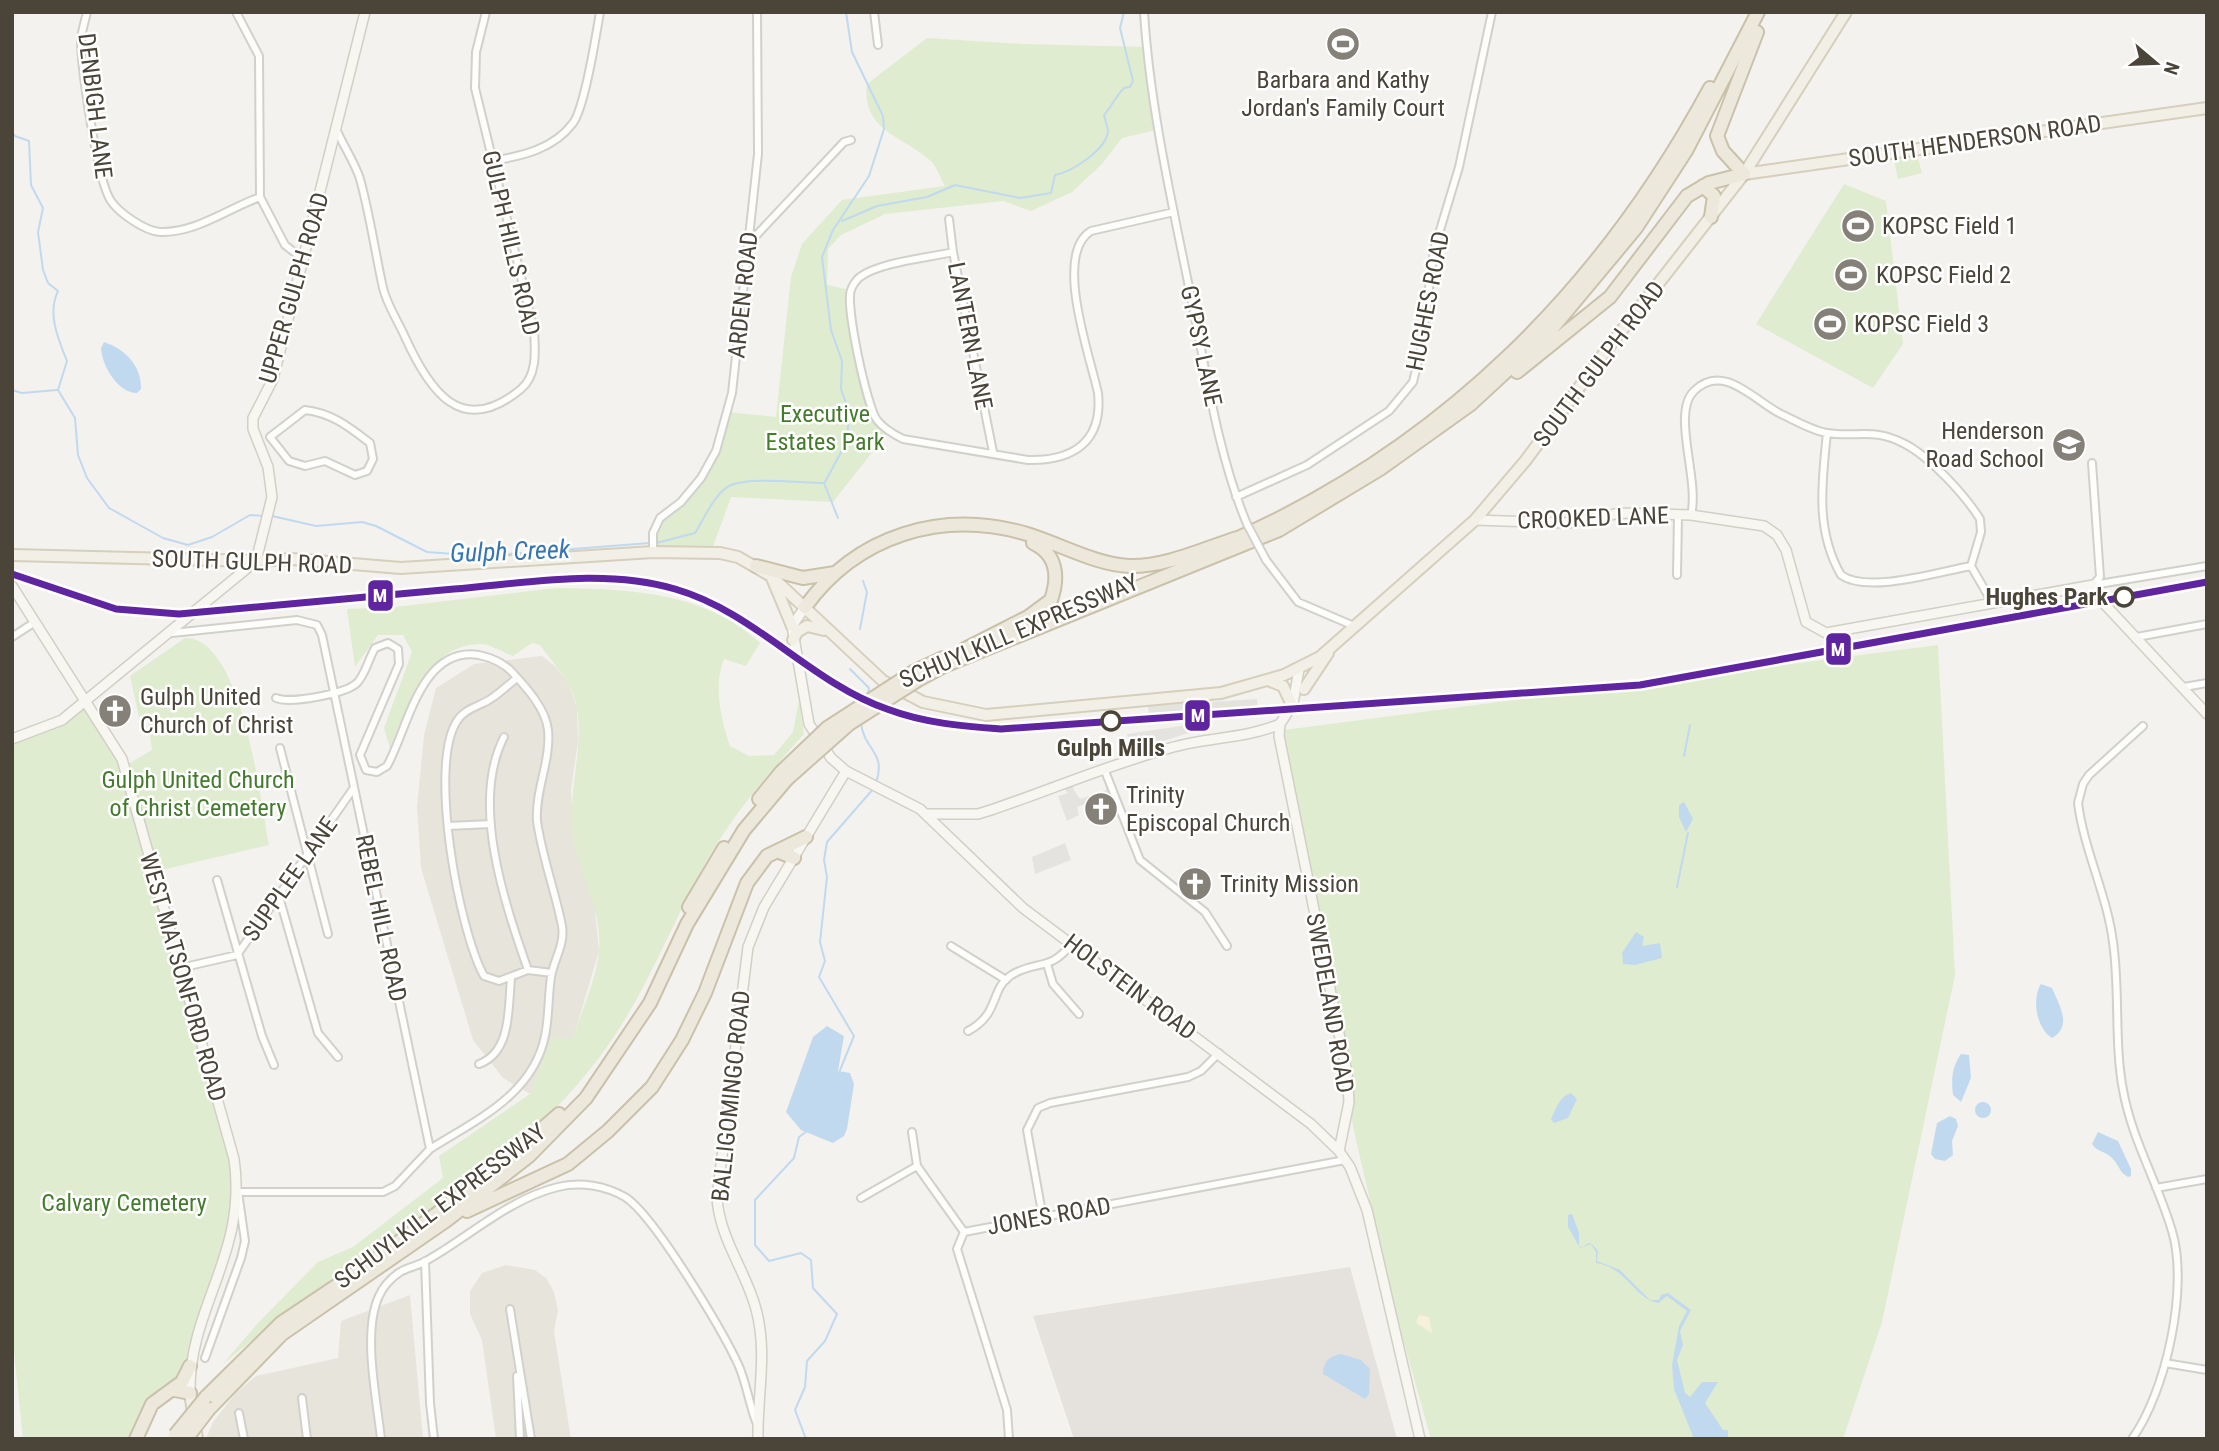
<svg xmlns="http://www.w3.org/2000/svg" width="2219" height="1451" font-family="'Roboto Condensed',sans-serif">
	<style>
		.residential { fill: #e7e4dc }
		.industrial { fill: #e5e2de }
		.green { fill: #dfeccf }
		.sand { fill: #f5f1da }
		.parking { fill: #e5e3df }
		.water { fill: #c1d9ef }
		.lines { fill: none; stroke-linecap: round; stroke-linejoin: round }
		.stream { stroke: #c1d9ef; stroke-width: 2 }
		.street-casing { stroke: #d1d0cb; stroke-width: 10 }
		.secondary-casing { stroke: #d2cfc5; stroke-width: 12 }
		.primary-casing { stroke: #d5cfbc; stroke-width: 14 }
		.highway-casing { stroke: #cac1aa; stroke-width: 16 }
		.street { stroke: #fdfdfc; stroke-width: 6 }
		.secondary { stroke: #f7f6f1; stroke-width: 9 }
		.primary { stroke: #f1efe6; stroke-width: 10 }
		.highway { stroke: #ece9dc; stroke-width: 12 }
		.street-bridge-casing { stroke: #d1d0cb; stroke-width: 10; stroke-linecap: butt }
		.highway-bridge-casing { stroke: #cac1aa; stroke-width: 16; stroke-linecap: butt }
		.street-bridge { stroke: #fdfdfc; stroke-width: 6 }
		.highway-bridge { stroke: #ece9dc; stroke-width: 12 }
		.rail-1-casing { stroke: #fff; stroke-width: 12 }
		.rail-1 { stroke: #5f249f; stroke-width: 7 }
		.stop-dot { fill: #fff; stroke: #4a4439; stroke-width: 3.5 }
		.labels { text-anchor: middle; stroke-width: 5; stroke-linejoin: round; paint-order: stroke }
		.poi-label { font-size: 24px; fill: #4a4439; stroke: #fff; text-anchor: start }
		.street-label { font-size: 24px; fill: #4a4439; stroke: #fff }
		.park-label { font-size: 24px; fill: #457b2d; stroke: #fff }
		.stop-label { font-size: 24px; font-weight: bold; fill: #4a4439; stroke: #fff; text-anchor: end }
		.water-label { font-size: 26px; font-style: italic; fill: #3475b4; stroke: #fff }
		.line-badge { stroke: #fff; stroke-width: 2.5 }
		.badge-label { font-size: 19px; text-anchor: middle; font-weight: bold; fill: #fff }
	</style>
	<rect width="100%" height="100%" fill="#f3f2ee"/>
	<path class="residential" d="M542 656 556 667 568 683 577 708 578 742 571 789 574 838 594 901 599 951 573 1039 552 1038 530 1094 503 1078 473 1040 421 868 417 807 424 735 436 688 474 664Z
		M506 1265 535 1270 546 1278 554 1292 558 1310 554 1331 571 1439H496L482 1340 470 1314V1291L482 1273Z
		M410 1295 423 1439H206L213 1422 236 1393 256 1376 338 1358 341 1321Z"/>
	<path class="industrial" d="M1350 1267 1397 1439H1074L1033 1316Z"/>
	<path class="green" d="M1356 37 1357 49 1330 52 1329 40Z
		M927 38 1022 44 1146 47 1160 129 1122 138 1102 164 1072 192 1031 211 1003 201 885 214 841 235 828 249 827 285 850 290V312L869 404 888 432 833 502 731 497 711 552 652 547 660 518C697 490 714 456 727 412L776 417 791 277 802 244 842 200 945 186C941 179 937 168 932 162 905 136 861 132 867 84Z
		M1917 155 1922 173 1898 179 1894 161Z
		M1844 184 1886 201 1903 344 1873 388 1756 324Z
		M556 588C627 589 704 591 760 643L746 666 724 659C713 687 721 719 730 746L749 756 774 755 793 732 799 700 804 734C766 776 730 818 702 869 668 932 642 1002 598 1059 499 1190 344 1259 222 1365L257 1324 318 1262 353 1247 443 1178 439 1156 530 1094 552 1038H573C581 1013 597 977 599 951 603 911 579 875 573 837 567 793 584 750 577 709 573 684 554 664 540 645L532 643 513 656C504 653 492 645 482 644 426 644 409 706 390 748L384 728 412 652 403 635H378L355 667 347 609 395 607Z
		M185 638C242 636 261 803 269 845L157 871 128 764 152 750 147 715 139 717 130 676Z
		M1938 645 1955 975 1882 1322 1843 1439H1431L1397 1318 1354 1131 1284 730Z
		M86 701 115 744 193 1014 238 1192 190 1366 126 1439H23L12 1332V739L40 731Z"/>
	<path class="sand" d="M1419 1315 1429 1317 1432 1333 1416 1323Z"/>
	<path class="parking" d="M1257 699 1258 710 1149 717 1148 706Z
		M1201 723V729L1132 751 1127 734Z
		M1074 785 1073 789 1080 799 1105 791 1108 786 1115 809 1110 811 1105 797 1077 807 1079 815 1067 821 1058 796 1068 793 1064 789Z
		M1065 843 1071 860 1035 874 1032 857Z"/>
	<path class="water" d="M104 342C125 349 142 366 141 389L137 393C118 393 102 366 101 348Z
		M1684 802 1693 819 1686 832 1679 817V805Z
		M1636 932 1644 937 1642 946 1660 943 1662 958 1635 965 1623 964 1622 953Z
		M2041 984 2052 988C2059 1005 2073 1026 2052 1038 2037 1029 2031 999 2041 984Z
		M827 1026 844 1036 838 1071 850 1073 854 1084 847 1129 844 1136 833 1143 801 1130 786 1112 813 1037Z
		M1961 1054 1969 1055 1971 1078 1961 1102 1953 1095C1951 1079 1952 1067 1961 1054Z
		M1571 1093 1577 1099 1568 1118 1554 1123 1551 1119C1556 1109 1559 1097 1571 1093Z
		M1975 1110a8 8 0 1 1 16 0a8 8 0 1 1-16 0Z
		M1950 1116 1956 1119 1958 1126 1952 1141 1953 1155 1945 1161 1935 1159 1931 1154 1937 1123Z
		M2098 1132 2118 1141 2131 1169V1176L2128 1177C2119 1172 2119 1165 2112 1158 2106 1151 2098 1153 2092 1144Z
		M1572 1214 1579 1233V1246L1582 1247 1589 1243 1592 1244 1598 1251 1597 1261 1620 1270 1650 1300H1659L1661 1295 1668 1293 1691 1310 1680 1331 1683 1345 1677 1360 1685 1393 1690 1397 1702 1382H1718L1705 1403 1723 1430H1728V1439H1694L1674 1389 1672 1365 1679 1326 1687 1311 1667 1296 1658 1303C1634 1298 1626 1267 1596 1263V1252L1591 1244 1580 1248 1568 1227V1215Z
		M1341 1354 1361 1360 1370 1369 1369 1394 1365 1399 1323 1374C1323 1362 1329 1356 1341 1354Z"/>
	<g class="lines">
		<path class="stream" d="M12 132 15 136 29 141 31 185 43 208 38 232 43 270 48 283 58 291C47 313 58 339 67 361L58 390 75 418 78 455 87 478 109 508 163 538 188 545 212 537 250 515 263 516
			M842 221 877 206 927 197 955 185 1020 198 1051 193 1055 175C1071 172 1105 151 1108 132 1108 128 1105 119 1104 115 1112 106 1116 96 1124 88L1130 87 1133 81 1120 28 1124 12
			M12 390 22 393 57 390
			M825 482 847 441 849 412 841 389 842 361 831 330 822 257 833 230 869 176 884 129 883 116 852 52 846 12
			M272 516 316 526 362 522 376 526 427 552 481 556 650 543
			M656 543 695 533C704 519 715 492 731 485 752 477 800 483 824 483L838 518
			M860 629 867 592 863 581
			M850 669 869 688 868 695
			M861 722C863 750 887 751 876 783
			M1684 756 1690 725
			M1677 887 1688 833
			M838 1075 854 1036 819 977 825 961 820 942 827 877 824 860 827 842 874 788
			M806 1439 795 1410 805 1387 807 1361 825 1341 837 1314 813 1288 811 1260 801 1253 769 1261 755 1245V1200L794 1158 799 1137 807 1131"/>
		<g class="street-casing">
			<path id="street" d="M87 12C85 21 82 30 81 39 81 66 97 181 111 201 119 213 145 231 160 232 196 233 227 209 260 197L259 56 236 12
				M874 12 878 45
				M1144 12C1150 109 1173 207 1192 302 1207 376 1218 455 1247 524
				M337 131C344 147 355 163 360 179 370 215 375 252 383 288 387 305 398 321 405 337 429 390 461 439 521 389 538 375 535 349 534 330L475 88 476 52 486 12
				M492 161C522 156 554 149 573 123 585 107 596 35 600 12
				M260 197 285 245 303 259
				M949 219 953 252 993 452
				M750 242 844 142 851 140
				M953 252C928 258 880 262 860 277 857 279 852 286 851 290 845 305 867 407 877 420 884 429 893 434 903 439L1028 460C1073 461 1103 442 1098 393 1090 356 1053 254 1091 231L1174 212
				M305 410C332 413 349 427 370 443L373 459 367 471 355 475 325 461 305 466 289 461 270 437Z
				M1827 433C1822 482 1815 530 1841 575 1868 594 1938 572 1971 566
				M2092 463 2100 577 2093 585
				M1236 497 1307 465 1389 411 1413 382 1421 349 1434 250 1459 167 1492 12
				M1691 515C1700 480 1671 413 1694 391 1724 361 1756 403 1783 415 1796 421 1813 431 1827 433 1857 438 1873 427 1905 444 1930 457 1965 495 1980 519L1981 532 1971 566 1993 604
				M653 552V533L660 518 681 502 701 478 716 451 732 393 758 154 757 12
				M1266 560 1298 602 1354 626
				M1677 575 1678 515
				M2093 585 2207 566
				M172 633 297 620 317 625 322 635 430 1149 395 1186 383 1192H238L245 1241 241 1258 205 1358
				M12 637 35 622
				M2137 637 2207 624
				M517 678C509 684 501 692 492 698 481 706 465 708 457 721 428 765 459 931 484 976L499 981 528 970 552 973
				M2184 687 2207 683
				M276 698C290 704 345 694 357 683 365 675 369 658 375 648L388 643 398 649 399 664 360 755 366 770 377 772 387 766C408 729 420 646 479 655 492 658 503 662 512 672 526 687 546 709 548 730 551 761 535 790 537 821 542 857 555 890 562 926 565 945 554 959 551 977 548 997 549 1017 545 1036 533 1095 476 1120 430 1149
				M504 737C470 803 505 904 528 970
				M280 748 328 934
				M1105 771 1140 860 1205 912 1227 946
				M448 826 491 824
				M217 880 262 1036 274 1065
				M278 893 318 1033 338 1057
				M951 946 1006 980
				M1047 964 1053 984 1079 1014
				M180 968 237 955 353 789
				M968 1031C1000 1014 990 990 1010 976 1035 959 1050 973 1072 943
				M479 1064C512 1052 508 1007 511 979
				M912 1132 917 1166 964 1232
				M2156 1188 2207 1179
				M861 1198 917 1166
				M1043 1218 1027 1130 1038 1108 1050 1103 1188 1077 1201 1071 1219 1053
				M425 1261 430 1403 434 1439
				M510 1309 531 1439
				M2165 1363 2207 1370
				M517 1376 520 1439
				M302 1398 307 1439
				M239 1413 244 1439
				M381 1439C377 1400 362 1332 379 1296 383 1287 391 1278 400 1272 407 1268 416 1266 424 1262 468 1238 508 1199 558 1187 580 1181 606 1186 625 1197 654 1215 722 1330 738 1364 747 1384 749 1405 757 1424
				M1009 1439 1007 1410 957 1249 964 1232 1345 1160
				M2132 1439C2166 1392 2189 1287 2172 1231 2158 1183 2132 1140 2123 1090 2114 1042 2120 991 2113 942 2107 895 2084 850 2078 803L2083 784 2089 775 2143 726"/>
		</g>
		<g class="secondary-casing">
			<path id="secondary" d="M1475 520 1568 523 1620 513 1691 515 1764 526 1777 535 1786 550 1806 622 1826 633 2093 585 2096 595 2207 714
				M12 586 122 759 234 1159C248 1254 188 1308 190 1393
				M805 607 792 626 809 724 831 758 846 771 920 809 1023 908 1311 1124 1339 1151 1350 1167 1367 1210 1420 1439
				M1299 669 1293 704 1280 724 1279 736 1347 1073 1349 1102 1339 1151
				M12 739 62 720 256 561 272 497 268 467 253 429V418L273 379 365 12
				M927 814H978L991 810C1050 790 1111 764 1170 748 1206 737 1245 739 1280 724
				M758 1439C757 1394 768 1354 756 1309 746 1271 719 1238 717 1197L748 947 764 907 846 771"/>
		</g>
		<g class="primary-casing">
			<path id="primary" d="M1744 174 2207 108
				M12 555 256 561 292 559 401 568 653 552 720 553 738 557 771 576 883 681 923 702 986 715 1221 693 1284 675 1320 657 1475 520 1526 460 1608 348 1744 174 1846 12
				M772 578 792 626
				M793 640 797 632 807 626 824 630
				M1268 680 1283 686 1292 705
				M1304 689 1328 653
				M190 1393 197 1439"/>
		</g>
		<g class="highway-casing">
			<path id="highway" d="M1703 186 1714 196 1711 217
				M1517 372 1610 297 1687 196 1709 183 1744 174 1723 151 1717 136 1757 32
				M1229 542C1442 449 1601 290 1710 88
				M756 566 803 578 835 573
				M805 607C857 535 942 509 1027 534 1060 544 1094 564 1129 566 1165 567 1203 549 1237 538
				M965 649 1028 617 1051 600C1059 577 1057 554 1033 543
				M915 671 943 658
				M918 680 944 666 1279 530 1380 469 1471 404 1551 330 1636 228 1686 151 1758 12
				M759 799 781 772
				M777 851 794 858
				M689 907 724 848
				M467 1211 568 1164 608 1131 652 1087 682 1040 705 993 747 883 767 856 806 837
				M175 1390 190 1393
				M206 1397 281 1323 372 1262 494 1171 559 1114
				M209 1409 282 1334 447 1220 529 1156 586 1098 650 1003 687 924 744 830 787 779
				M136 1439 152 1404 182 1382 190 1366"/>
		</g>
		<use href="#street" class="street"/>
		<use href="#secondary" class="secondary"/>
		<use href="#primary" class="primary"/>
		<use href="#highway" class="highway"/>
		<g class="street-bridge-casing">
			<path id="street-bridge" d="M1247 524 1266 560"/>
		</g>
		<g class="highway-bridge-casing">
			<path id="highway-bridge" d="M781 772 827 728 915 671
				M787 779 849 724 918 680
				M175 1435 206 1397
				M186 1439 209 1409"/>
		</g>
		<use href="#street-bridge" class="street-bridge"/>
		<use href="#highway-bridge" class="highway-bridge"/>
		<g class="rail-1-casing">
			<path id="rail-1" d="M12 574 116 609 179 614C271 606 362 597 454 589 526 583 605 568 675 589 755 612 810 682 887 709 924 723 961 726 1001 729L1640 685 2207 582"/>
		</g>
		<use href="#rail-1" class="rail-1"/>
	</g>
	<defs>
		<g id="stadium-disc" transform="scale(1.75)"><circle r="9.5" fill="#858178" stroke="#fff"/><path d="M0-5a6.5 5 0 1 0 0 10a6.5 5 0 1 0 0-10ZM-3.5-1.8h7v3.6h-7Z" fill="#fff"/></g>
		<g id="school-disc" transform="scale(1.75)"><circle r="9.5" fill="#858178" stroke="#fff"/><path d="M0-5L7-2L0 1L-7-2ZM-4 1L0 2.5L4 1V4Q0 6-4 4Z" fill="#fff"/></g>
		<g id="church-disc" transform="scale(1.75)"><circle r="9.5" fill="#858178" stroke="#fff"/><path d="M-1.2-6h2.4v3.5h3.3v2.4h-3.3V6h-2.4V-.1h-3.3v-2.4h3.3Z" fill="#fff"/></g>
	</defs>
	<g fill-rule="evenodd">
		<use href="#stadium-disc" x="1343" y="44"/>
		<use href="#stadium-disc" x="1858" y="226"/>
		<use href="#stadium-disc" x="1851" y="275"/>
		<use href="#stadium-disc" x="1830" y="324"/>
		<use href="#school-disc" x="2069" y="445"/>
		<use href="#church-disc" x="115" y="711"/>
		<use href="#church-disc" x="1101" y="809"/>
		<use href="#church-disc" x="1195" y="884"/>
	</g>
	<g class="stop-dot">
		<circle cx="2124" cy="597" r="9"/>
		<circle cx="1111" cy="721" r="9"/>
	</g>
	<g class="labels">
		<g class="poi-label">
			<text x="1343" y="88" text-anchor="middle">Barbara and Kathy<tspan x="1343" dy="28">Jordan's Family Court</tspan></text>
			<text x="1882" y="234">KOPSC Field 1</text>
			<text x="1876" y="283">KOPSC Field 2</text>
			<text x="1854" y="332">KOPSC Field 3</text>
			<text x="2044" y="439" text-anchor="end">Henderson<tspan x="2044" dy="28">Road School</tspan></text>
			<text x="140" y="705">Gulph United<tspan x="140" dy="28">Church of Christ</tspan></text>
			<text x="1126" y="803">Trinity<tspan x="1126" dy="28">Episcopal Church</tspan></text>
			<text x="1220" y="892">Trinity Mission</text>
		</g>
		<g class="street-label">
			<text transform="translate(95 106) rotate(83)" y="8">DENBIGH LANE</text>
			<text transform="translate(1975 141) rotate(-8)" y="8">SOUTH HENDERSON ROAD</text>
			<text transform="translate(511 243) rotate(77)" y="8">GULPH HILLS ROAD</text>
			<text transform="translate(294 288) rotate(-74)" y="8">UPPER GULPH ROAD</text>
			<text transform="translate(743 295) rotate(-84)" y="8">ARDEN ROAD</text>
			<text transform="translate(1428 301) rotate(-79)" y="8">HUGHES ROAD</text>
			<text transform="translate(970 336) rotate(79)" y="8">LANTERN LANE</text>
			<text transform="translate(1201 346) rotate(78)" y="8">GYPSY LANE</text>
			<text transform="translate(1599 364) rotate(-53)" y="8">SOUTH GULPH ROAD</text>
			<text transform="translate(1593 518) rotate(-2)" y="8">CROOKED LANE</text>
			<text transform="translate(252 562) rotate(2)" y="8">SOUTH GULPH ROAD</text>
			<text transform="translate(1019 631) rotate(-23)" y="8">SCHUYLKILL EXPRESSWAY</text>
			<text transform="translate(290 879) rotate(-55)" y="8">SUPPLEE LANE</text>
			<text transform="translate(381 918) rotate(78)" y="8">REBEL HILL ROAD</text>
			<text transform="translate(183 977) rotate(74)" y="8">WEST MATSONFORD ROAD</text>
			<text transform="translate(1130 987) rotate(37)" y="8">HOLSTEIN ROAD</text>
			<text transform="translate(1330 1003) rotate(80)" y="8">SWEDELAND ROAD</text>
			<text transform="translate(731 1096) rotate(-84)" y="8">BALLIGOMINGO ROAD</text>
			<text transform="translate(440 1206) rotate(-37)" y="8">SCHUYLKILL EXPRESSWAY</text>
			<text transform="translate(1049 1216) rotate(-10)" y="8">JONES ROAD</text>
		</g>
		<g class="park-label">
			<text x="825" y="422">Executive<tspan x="825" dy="28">Estates Park</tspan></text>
			<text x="198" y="788">Gulph United Church<tspan x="198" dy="28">of Christ Cemetery</tspan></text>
			<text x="124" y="1211">Calvary Cemetery</text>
		</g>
		<g class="stop-label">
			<text x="2108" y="605">Hughes Park</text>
			<text x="1111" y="756" text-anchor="middle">Gulph Mills</text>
		</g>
		<g class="water-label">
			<text transform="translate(510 551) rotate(-2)" y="9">Gulph Creek</text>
		</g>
	</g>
	<g class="line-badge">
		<rect x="367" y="579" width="27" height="33" rx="7" fill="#5f249f"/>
		<rect x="1825" y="632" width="27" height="34" rx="7" fill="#5f249f"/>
		<rect x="1184" y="699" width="27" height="33" rx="7" fill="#5f249f"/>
	</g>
	<g class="badge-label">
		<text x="380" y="602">M</text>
		<text x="1838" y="656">M</text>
		<text x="1198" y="722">M</text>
	</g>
	<rect width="2219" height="1451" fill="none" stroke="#4a4439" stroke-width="28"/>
	<g transform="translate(2156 63) rotate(109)" stroke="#ffffff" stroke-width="5" paint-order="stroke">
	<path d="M0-5L12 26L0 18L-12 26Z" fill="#4a4439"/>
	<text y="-10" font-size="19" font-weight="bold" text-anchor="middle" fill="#4a4439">N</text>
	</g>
</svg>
